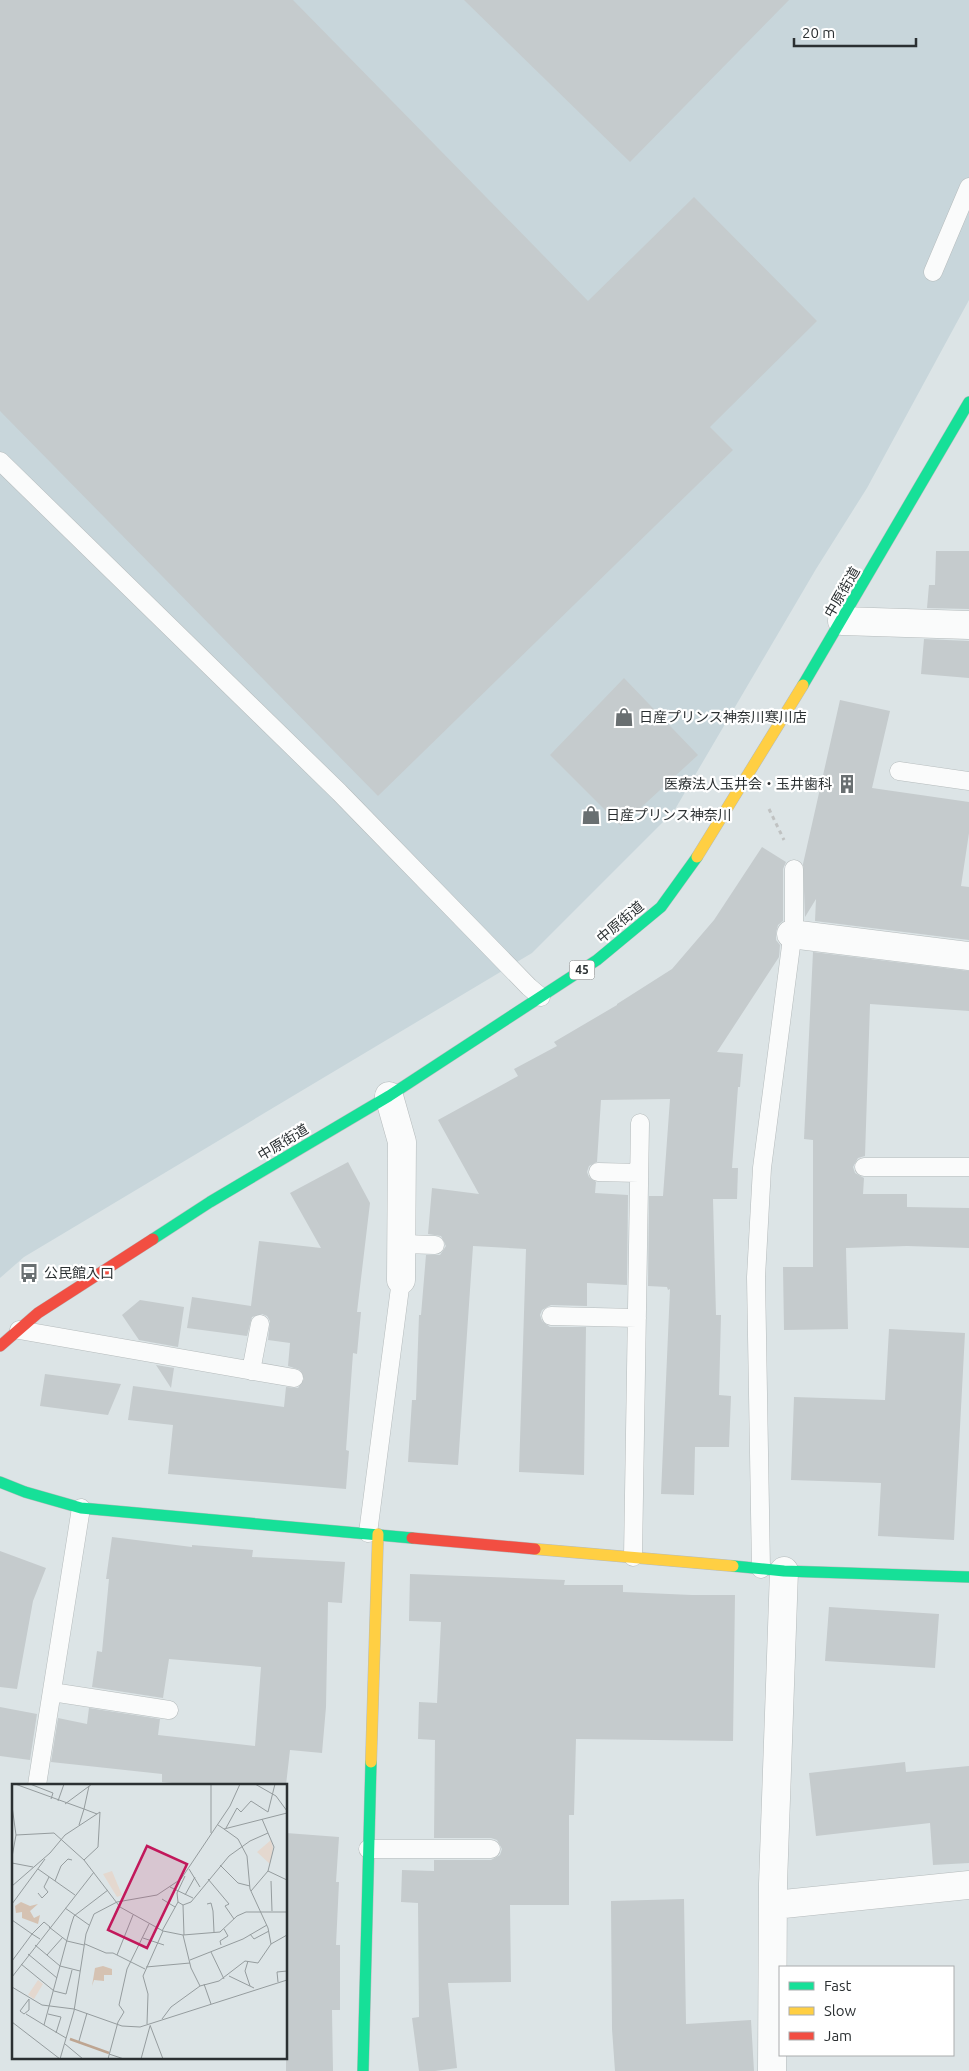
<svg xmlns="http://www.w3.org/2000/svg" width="969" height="2071" font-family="Ubuntu,'Noto Sans JP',sans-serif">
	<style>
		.built { fill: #c8d6db }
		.building { fill: #c5cbcd }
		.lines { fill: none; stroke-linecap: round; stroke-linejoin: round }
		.lane-casing { stroke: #b5bbbc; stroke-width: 19 }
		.street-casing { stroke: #b5bbbc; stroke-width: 29 }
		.fast-casing { stroke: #b5bbbc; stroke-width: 12 }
		.slow-casing { stroke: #b5bbbc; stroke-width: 12 }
		.jam-casing { stroke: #b5bbbc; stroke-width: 12 }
		.path { stroke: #c0c2c2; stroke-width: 3; stroke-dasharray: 4 4; stroke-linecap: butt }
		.lane { stroke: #fafbfb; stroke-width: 18 }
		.street { stroke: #fafbfb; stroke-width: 28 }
		.fast { stroke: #16e098; stroke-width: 11 }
		.slow { stroke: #ffcf43; stroke-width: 11 }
		.jam { stroke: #f24e42; stroke-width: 11 }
		.labels { text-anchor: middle; stroke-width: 4.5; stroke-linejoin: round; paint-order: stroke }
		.shield { fill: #fff; stroke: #6b6e70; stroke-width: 1 }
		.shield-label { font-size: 12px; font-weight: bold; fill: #2b3032 }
		.street-label { font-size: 14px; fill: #2b3032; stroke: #fff }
		.poi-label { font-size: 14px; fill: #2b3032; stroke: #fff; text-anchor: start }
		.inset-river { fill: none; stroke: #bea591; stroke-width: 2.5 }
		.inset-road { fill: none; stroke: #959c9e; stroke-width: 1 }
		.view { fill: #c2185b; fill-opacity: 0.15; stroke: #c2185b; stroke-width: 2.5 }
		.inset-edge { fill: none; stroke: #2b3032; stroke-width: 2.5 }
	</style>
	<rect width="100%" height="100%" fill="#dce4e6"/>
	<path class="built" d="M0 0H969V300L867 488 816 569 674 811 532 953 24 1257 0 1278Z"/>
	<path class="building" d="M0 0H293L588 301 694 197 817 321 710 427 733 450 378 796 0 411Z
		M464 0H789L630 162Z
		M936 551H969V609L927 608 929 585H935Z
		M924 639 969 641V678L921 674Z
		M624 678 698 755 621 826 550 755Z
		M840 700 890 711 872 788 969 802V833L961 886 969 887V940L815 921 816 899 805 917 803 864Z
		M762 847 786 862 783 869V921L778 925 776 933V940L780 945 779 957 717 1052 743 1054 740 1087H738L732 1168H738L737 1199H713L716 1315H721L719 1395 731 1396 729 1447H695L694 1495 661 1494 670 1289 668 1290 667 1287 648 1286 649 1196H663L670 1099 601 1100 597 1162 589 1166 587 1172 589 1177 596 1182 595 1193 628 1195 627 1285 587 1283V1306L551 1305 542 1310 540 1315 542 1321 550 1327H586L584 1475 519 1472 526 1249 473 1246 458 1465 408 1462 412 1400H416L419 1315H421L426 1255H440L446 1246 441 1236 428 1234 432 1188 479 1194 438 1120 518 1076 514 1069 557 1046 554 1042 617 1005V1004L672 969 714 920Z
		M813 952 969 971V1011L870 1004 865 1156 858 1158 853 1167 855 1173 864 1178 863 1194H907V1207L969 1208V1248L907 1246 846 1248 848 1329 784 1330 783 1267H813V1140L804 1139Z
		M348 1162 370 1203 357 1312H361L357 1354 353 1353 346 1450 349 1451 346 1489 168 1474 173 1425 128 1420 133 1386 284 1407 286 1387 298 1388 304 1379 300 1370 288 1366 290 1343 268 1340 270 1321 267 1316 262 1314 252 1317 247 1336 187 1328 192 1297 251 1306 259 1241 321 1248 290 1193Z
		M140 1300 184 1307 178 1347 139 1340 122 1315Z
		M889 1329 965 1333 954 1540 878 1536 881 1483 791 1480 794 1397 885 1400Z
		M156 1365 174 1368 171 1388Z
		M45 1374 121 1384 108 1415 40 1406Z
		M112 1537 192 1547V1545L253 1550 252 1557 345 1562 342 1603 328 1602 326 1707 322 1753 290 1750 286 1785H192L162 1782V1774L51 1762 58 1718 87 1724 89 1708 160 1719 158 1735 255 1746 261 1667 169 1659 163 1698 92 1687 97 1651 102 1652 109 1579H106Z
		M0 1551 46 1568 33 1601 17 1689 0 1687Z
		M410 1574 565 1580 564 1585H623V1592L692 1595H735L733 1741 576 1739 574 1815H569V1905H510L511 1982 448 1983 457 2068 435 2071H419L412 2018 419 2017 418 1903 401 1902 402 1870 434 1871V1860H491L500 1855 502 1849 497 1840 491 1838H434L435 1740 418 1739 419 1702 437 1703 441 1622 409 1621Z
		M829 1607 939 1614 935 1668 825 1661Z
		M0 1707 37 1714 30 1760 0 1756Z
		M905 1762 906 1772 969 1766V1863L933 1865 930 1823 816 1836 809 1773Z
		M286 1833 339 1837 336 1882H339L336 1945H340V2010H332L333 2071H286Z
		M684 1899 686 2024 751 2020 754 2071H615L612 2029 611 1901Z"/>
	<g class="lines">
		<g class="lane-casing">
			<path id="lane" d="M933 272 969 187
				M0 461 339 792 529 987 541 997
				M899 771 969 781
				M864 1167H969
				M598 1172 639 1173
				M403 1244 435 1245
				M551 1316 637 1318
				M19 1330 294 1378
				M251 1371 260 1324
				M368 1533 401 1280
				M633 1557 640 1123
				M761 1569 756 1277 762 1168 794 923V869
				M52 1692 169 1710
				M37 1785 81 1508
				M368 1849H491"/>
		</g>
		<g class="street-casing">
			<path id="street" d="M842 621 969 625
				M791 934 969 956
				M389 1096 402 1142 401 1280
				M774 1905 969 1885
				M772 2071 773 1884 784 1571"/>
		</g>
		<g class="fast-casing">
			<path id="fast" d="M803 685 969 402
				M153 1239 210 1202 389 1096 597 960 661 907 697 857
				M0 1482 25 1492 81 1508 412 1538
				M733 1566 784 1571 969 1577
				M363 2071 371 1762"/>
		</g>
		<g class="slow-casing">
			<path id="slow" d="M697 857 803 685
				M535 1549 733 1566
				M371 1762 378 1534"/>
		</g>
		<g class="jam-casing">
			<path id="jam" d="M0 1346 38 1313 153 1239
				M412 1538 535 1549"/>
		</g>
		<path class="path" d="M769 809 784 840"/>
		<use href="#lane" class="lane"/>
		<use href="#street" class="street"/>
		<use href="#fast" class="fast"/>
		<use href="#slow" class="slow"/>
		<use href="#jam" class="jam"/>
	</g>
	<defs>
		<g id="shop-bare" transform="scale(1.5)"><path d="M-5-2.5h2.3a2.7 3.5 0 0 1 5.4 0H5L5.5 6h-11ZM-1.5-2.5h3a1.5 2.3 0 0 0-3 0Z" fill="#696f71" stroke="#fff" stroke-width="2.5" paint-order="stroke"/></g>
		<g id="building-bare" transform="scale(1.5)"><path d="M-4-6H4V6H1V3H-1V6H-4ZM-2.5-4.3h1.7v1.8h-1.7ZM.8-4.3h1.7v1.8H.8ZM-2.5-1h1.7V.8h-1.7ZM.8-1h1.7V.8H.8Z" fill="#696f71" stroke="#fff" stroke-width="2.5" paint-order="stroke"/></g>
		<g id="bus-bare" transform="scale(1.5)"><path d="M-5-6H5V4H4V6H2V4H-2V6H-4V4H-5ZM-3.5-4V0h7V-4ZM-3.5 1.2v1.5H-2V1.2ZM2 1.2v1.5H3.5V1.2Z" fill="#696f71" stroke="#fff" stroke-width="2.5" paint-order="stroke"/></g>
	</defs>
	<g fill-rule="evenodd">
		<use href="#shop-bare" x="624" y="717"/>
		<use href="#building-bare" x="847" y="784"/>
		<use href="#shop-bare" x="591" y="815"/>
		<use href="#bus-bare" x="29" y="1273"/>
	</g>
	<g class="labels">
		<rect class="shield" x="569.5" y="960.5" width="25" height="19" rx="4"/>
		<g class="shield-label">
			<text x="582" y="974">45</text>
		</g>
		<g class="street-label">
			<text transform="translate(842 592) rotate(-60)" y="5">中原街道</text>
			<text transform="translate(620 922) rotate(-40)" y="5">中原街道</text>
			<text transform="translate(283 1142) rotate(-31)" y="5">中原街道</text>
		</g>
		<g class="poi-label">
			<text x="639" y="722">日産プリンス神奈川寒川店</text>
			<text x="832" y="789" text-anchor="end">医療法人玉井会・玉井歯科</text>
			<text x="606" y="820">日産プリンス神奈川</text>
			<text x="44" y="1278">公民館入口</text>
		</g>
	</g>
	<g transform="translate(12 1784)">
		<rect width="275" height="275" fill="#dce4e6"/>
		<path d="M259 56 261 64 258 80 245 68ZM100 87 110 111 105 113 91 90ZM26 196 31 200 22 215 16 211Z" fill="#e4d8cf"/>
		<path d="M9 118 18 122 26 120 18 127 22 134 28 131 26 140 10 134V128L4 129 3 122ZM91 182 100 185V191H92V197L82 196 80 202 83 184Z" fill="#d5c2b2"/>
		<path class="inset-river" d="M58 255 97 269"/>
		<path class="inset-road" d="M3 0 72 25 67 41M18 0 41 9 39 15M243 0 264 12 275 27M77 2 72 25 85 30M46 17 52 0M53 20 80 0M0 22 4 51 0 73M256 28 263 0M250 35 262 63 256 87 275 96M206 41 212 45 275 29M214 44 225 24 229 28 239 17 256 28M212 45 226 55 235 72 238 105 256 144 259 160M199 49V0M4 51 42 49 72 76 108 123 151 147 171 151 208 148 225 132 234 128H275M72 76 86 63 88 28M0 79 21 83M208 81 226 99 238 102M26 85 63 111M177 85 188 103M196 95 217 120 213 122 222 135M43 97 49 82 56 75 60 76M259 97 260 127M0 102 38 69 53 51 88 28M158 103 181 114M239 107 256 87M26 109 30 114 36 108 32 103 37 93M173 111 183 93M150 115 163 123M166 118 171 121 172 151M0 120 33 75M195 120 199 119 201 127 202 148M171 121 179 118 217 72 238 57 256 49M53 124 77 141M0 136 20 150 32 138 38 143M37 143 55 157 72 161M150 147 166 118 165 109 173 92M238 150 242 155 257 147M171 151 179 184 188 202M131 154 152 161M73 160 94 169H101L133 185M23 161 48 182 68 187M209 161 208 157 216 152 212 145M199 168 212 195M16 170 45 194M35 171 51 153M105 171 121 131M178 176 231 155 255 141M0 177 20 150 28 155M236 177 233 187 238 202M9 180 42 207 54 210 60 186M134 183 178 179M217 192 242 204M0 193 82 88M266 198 265 188 275 187M192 200 199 220M0 203 30 221 62 225M17 215V226L12 230 8 227ZM62 225 110 242 128 243 275 196M14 230 32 241M36 230 49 233 44 249M150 235 159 223 188 202 207 197 233 177 246 179 259 160 275 151M0 238 48 275M135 240 136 210 131 192 151 147M138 241 151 275M54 254 32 241 59 141 62 132 96 106M67 257 75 229M53 260 71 275M97 270 112 275M48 275 62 227 74 150 82 130 105 118 145 111 169 95 218 22 228 0M96 275 106 238 112 228 107 221 115 185 137 140M129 275 138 242"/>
		<path class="view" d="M135 62 175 80 135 164 96 146Z"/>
		<rect width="275" height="275" class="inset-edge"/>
	</g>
	<rect x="779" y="1966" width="175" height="90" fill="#ffffff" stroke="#aaacad"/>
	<rect x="789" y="1982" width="25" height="8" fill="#16e098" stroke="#aaacad"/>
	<text x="824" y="1991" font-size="15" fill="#2b3032">Fast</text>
	<rect x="789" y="2007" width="25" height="8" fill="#ffcf43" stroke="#aaacad"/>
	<text x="824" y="2016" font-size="15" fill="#2b3032">Slow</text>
	<rect x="789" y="2032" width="25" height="8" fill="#f24e42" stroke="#aaacad"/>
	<text x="824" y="2041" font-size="15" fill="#2b3032">Jam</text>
	<path d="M794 38v8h122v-8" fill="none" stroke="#2b3032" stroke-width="2.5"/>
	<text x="802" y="38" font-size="15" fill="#2b3032" stroke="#ffffff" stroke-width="4" paint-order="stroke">20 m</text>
</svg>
